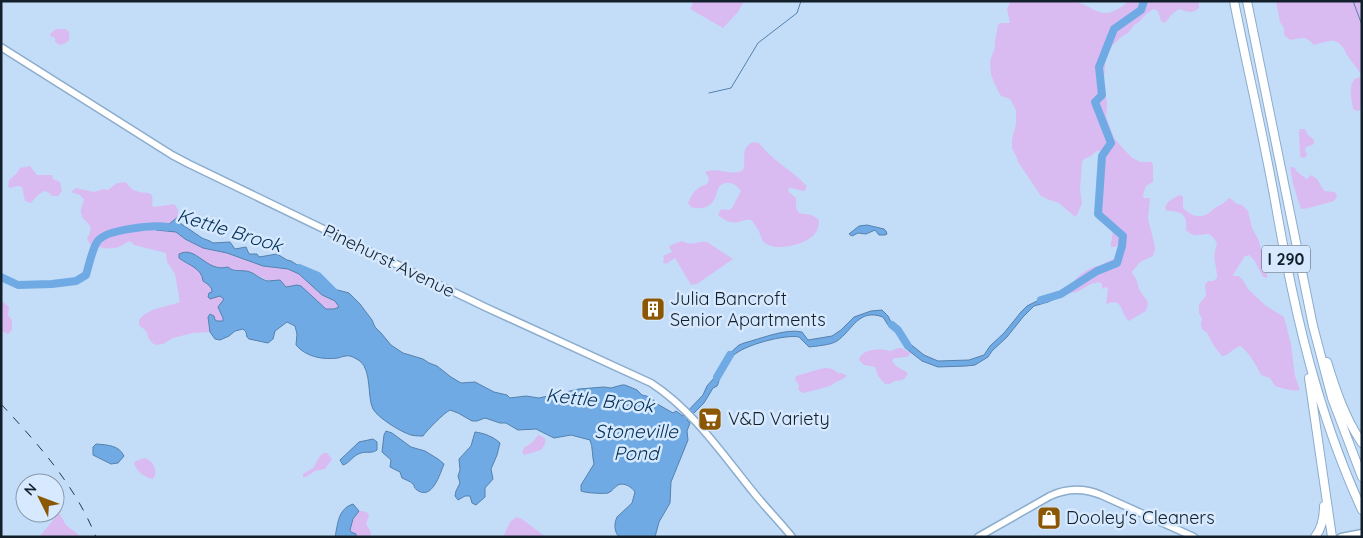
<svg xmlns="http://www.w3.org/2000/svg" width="1363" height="538" font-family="Quicksand,sans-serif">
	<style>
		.green { fill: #d9bbf2 }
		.water { fill: #70aae4; stroke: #5481ad }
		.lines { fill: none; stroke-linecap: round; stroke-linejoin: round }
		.stream { stroke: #5481ad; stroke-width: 1 }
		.river { stroke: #70aae4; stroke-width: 8 }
		.secondary-casing { stroke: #8caccc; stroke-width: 9 }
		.motorway-casing { stroke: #8caccc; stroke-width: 10 }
		.secondary { stroke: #fff; stroke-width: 6 }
		.motorway { stroke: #fff; stroke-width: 8 }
		.rail { stroke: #273644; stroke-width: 1; stroke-dasharray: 9 9; stroke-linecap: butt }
		.labels { text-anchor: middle; stroke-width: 5; stroke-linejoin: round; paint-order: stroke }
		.shield { fill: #d6e9fe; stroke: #4e5c6b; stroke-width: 1 }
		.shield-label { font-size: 16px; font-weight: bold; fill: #13202c }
		.street-label { font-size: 18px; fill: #13202c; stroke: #d6e9fe }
		.poi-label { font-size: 18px; fill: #13202c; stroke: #d6e9fe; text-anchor: start }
		.water-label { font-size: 19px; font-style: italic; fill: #012e53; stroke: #d6e9fe }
	</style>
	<rect width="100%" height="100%" fill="#c3ddf9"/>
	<path class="green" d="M694 1H744L738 12 723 28 690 9Z
		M1011 1C1033 1 1058 0 1079 3 1088 5 1097 14 1108 13 1114 12 1124 6 1128 1H1199V8C1192 15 1187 11 1179 9L1171 15 1166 22 1164 23 1161 21 1158 11 1153 9 1145 15 1138 23 1135 24 1128 33 1121 37 1112 46 1106 56 1104 80 1107 104 1106 116 1114 138 1131 157 1140 162H1152L1153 166V182L1146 186 1143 195 1144 198H1150L1148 219 1154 242 1155 250 1153 256 1140 262 1132 272C1133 275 1135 277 1136 279 1138 283 1138 287 1140 291 1145 300 1152 300 1145 312 1139 314 1135 318 1129 321 1119 312 1124 297 1106 304L1108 289 1106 287 1102 289V284L1099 282 1091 284 1077 292 1066 294 1064 291C1069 288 1072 283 1076 279 1081 273 1091 267 1098 266L1116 258 1122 246 1120 244 1115 247H1111V243L1113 230 1110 229 1104 221 1096 216 1099 180 1098 166 1102 156 1100 151H1096L1091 156 1084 159 1082 162 1080 189 1082 203 1077 215 1075 217 1059 203 1047 199 1041 196 1018 162 1017 158 1012 148V139L1016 124V110L1010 99 1001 96 997 89 991 75 990 61 995 47V41L998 25 1000 23H1010L1007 9Z
		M1276 1H1362V110L1357 111 1353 109C1352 102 1348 86 1354 80 1354 79 1359 77 1361 77V74C1357 69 1353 63 1349 58 1344 50 1341 39 1329 41 1324 42 1319 44 1314 45 1305 35 1302 38 1290 40L1284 35V28L1280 22Z
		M56 29H66L69 32C70 42 69 42 60 45L55 42V38L50 36 51 33Z
		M1300 129H1305L1308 135 1314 140V144L1306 147 1305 151 1307 154 1306 157 1302 158 1300 156 1299 132Z
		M753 142 759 143C773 161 792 170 807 186L805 191C799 191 795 188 789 188L788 189 789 192 796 198C795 224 806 207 819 220 819 225 818 230 814 235 805 245 772 253 763 241 761 238 760 233 758 230 756 226 754 223 751 220 745 219 744 221 738 222 731 224 724 220 718 215L721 209 729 210 732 208 741 191C737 184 727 179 720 186 717 189 717 194 715 198 711 208 700 210 691 207L688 203C690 198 693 192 697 189 700 186 704 186 708 183L709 178 705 172C718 166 731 177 743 170 747 159 739 149 753 142Z
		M30 166 37 175H52L53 179 60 182 62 191 58 196H52L48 192 44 191 38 195 31 203 25 201 22 187 17 186 10 188 8 186 9 180 16 174 20 168Z
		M1290 167C1294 167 1296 168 1297 172L1307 179 1311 175 1317 179 1324 191 1335 192 1337 196 1334 201C1326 203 1308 209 1301 209L1293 184Z
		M126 182C128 185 132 190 136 191 145 195 155 188 152 205L154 207 174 204 178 209V217L169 224 158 226 176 232 185 239 203 248 227 253 263 266 288 269 299 274 322 295 335 301 339 306 334 309H326L305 290 297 285 286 287 274 280C263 282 259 274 249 272 245 270 241 272 236 270L211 266 195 254 182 260C192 264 202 271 203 281L209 285 212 288 210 298 220 296 223 297 224 300 218 307 223 318V321H217L208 317 210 332 193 333 173 338 163 344 156 345 152 343 149 339 146 331 139 325V320C148 308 166 307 180 302L175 274 167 262 166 253 134 245 130 241C125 243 122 246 118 247 109 251 99 246 91 246L87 239C97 221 83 225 81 213 80 209 83 204 84 200L80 195 71 192 76 188 94 192 104 189 108 190 117 183Z
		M1181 195 1183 197V208C1191 216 1199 219 1209 213 1212 211 1213 209 1216 207 1222 204 1223 204 1229 198L1231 199 1237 204 1242 205 1248 211 1252 228 1258 239 1261 248 1266 260 1267 278 1263 277 1254 260 1249 255C1247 256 1246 256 1245 256 1244 257 1233 275 1233 276H1239L1243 280 1248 289 1265 305 1284 317 1291 344 1295 376 1300 390C1294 392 1282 388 1275 386L1270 378 1261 375C1257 366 1248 351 1240 346 1233 348 1229 356 1222 356L1214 346 1207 333 1202 329 1201 324 1202 319 1199 313V304L1206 296 1205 284 1208 281H1213L1217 278C1217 262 1211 262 1217 244 1208 223 1200 244 1186 230 1188 214 1181 211 1167 211L1165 208C1167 201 1174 197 1181 195Z
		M682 241C693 247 697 240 707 242L733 259 697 284 691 285 675 258 666 264 663 262 664 259 663 256 672 252 669 246Z
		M1 300 9 307 8 315 12 320V330L8 334 1 331Z
		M898 348H901L911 353 907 357 895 358 892 360C895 369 904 368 908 374 901 385 898 377 890 384H885L878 376 875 367 864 365 859 360C861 349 878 349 887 350 888 350 889 352 891 351 891 351 898 348 898 348Z
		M824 368C830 368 834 369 838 373H842L847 376 843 379 836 382 830 386 804 393 801 392 798 389 799 385 795 380 796 376Z
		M538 435C549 438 546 443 541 450L524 455 522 452 525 447 533 442Z
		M324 453H327L332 459 325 469 315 471 306 477H303V474L313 468 320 456Z
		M144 458C153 460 159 471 153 479 145 478 136 471 134 463L136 461Z
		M359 511H363L368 513 369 516 366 524 371 532 370 537H356V534L350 532 351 524Z
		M59 513 66 525 79 535 78 537H39Z
		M516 517 522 519 546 537H503L510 522Z"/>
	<path class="water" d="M178 217 180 223C187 228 195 233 202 238 206 240 209 240 213 243L230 242 235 249 246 247 249 254H257L259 257 277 254 287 260 291 261 307 271 321 282 330 288 349 293 360 304 372 320 375 327 381 333 391 345 403 353 423 359 429 363 437 366 451 377 461 383 475 382 494 392 507 395 510 398 526 396 539 398 579 389 604 387 611 388 622 385H625L637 390 642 395 650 397 659 405 673 413 676 411 683 416 703 395 707 386 720 371 729 354 739 345 744 343C760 339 786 328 802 332L808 340 832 336 841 330 854 317 871 311 882 310 888 316 892 324 902 331 909 343 924 355 938 361 969 360 984 355 990 346 1004 333 1021 312 1027 306 1039 300 1053 297 1064 291 1066 294 1048 302 1034 306 1023 317 1007 337 992 351 988 357 975 365 966 366 938 367 922 361 908 350 900 332 888 325 883 317C858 308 853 330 837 341 831 345 817 346 809 347L799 337C786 334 743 345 733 356 730 360 722 370 720 375 719 379 719 383 717 386L713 388 704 403 687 420 690 423 687 431 688 440 671 482 670 503 659 522 655 537H619C614 531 614 524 617 517L632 503 635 492C632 487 624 482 618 485 614 487 613 491 608 493 604 494 585 493 581 491V485L594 464C592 456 593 447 590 440L571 435 554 438 536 429 518 430 506 423H500L485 418 477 421H472L458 413 450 410C444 413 427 430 423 436 419 436 415 436 411 435 401 432 378 418 373 409 367 397 372 371 360 361 358 360 352 356 350 356 347 355 341 357 338 358 323 360 306 357 296 345L297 334 295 326 287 322 275 331 273 339 268 343 249 339 247 337 246 332 243 329 235 331 229 336 220 340 215 339 210 332 208 317 210 314 214 316 215 320 217 321H223V318L218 307 224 299 220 296 210 299 208 297 209 293 212 292C212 286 207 284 203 281 202 268 188 265 179 258V254C197 245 206 273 228 267 234 273 242 269 250 272 256 274 261 280 268 281 272 281 276 280 280 280L286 287 297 285 301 286 326 309H334L339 307 335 301 322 295 299 274 288 269 263 266 227 253 203 248 185 239 176 232 156 230 158 226 169 224Z
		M867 225 884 229 886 231 887 234 885 235H879L875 230 866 234 858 233 852 236 849 234 859 226Z
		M386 431 392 433 411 447 425 451 438 459 444 464C440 474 432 501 417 490 412 486 416 488 413 484 410 481 406 480 402 478L400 472 390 467 391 460 382 452 384 435Z
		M475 432C484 433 494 437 500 443L497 455 491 469 493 479 485 488V497L476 505 472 503 470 496H465L458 500 455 496 456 491 460 483 458 476 460 470 459 459 471 446Z
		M373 439 377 442V450C371 454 367 451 361 453 353 455 350 463 343 465L340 460 359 442Z
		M96 444C107 445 119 445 124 456L118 463 111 464 93 455V447Z
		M353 504 359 511 353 519 350 530 351 532 356 534V537H335C338 523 338 509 353 504Z"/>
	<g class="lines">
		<path class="stream" d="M1353 1 1362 25
			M709 93 731 88 758 43 797 13 801 1"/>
		<path class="river" d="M299 268 318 276 336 294
			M1 277 18 285 52 284 76 281 86 275C89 265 92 250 97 242 105 229 153 225 168 227
			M1041 300 1061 294 1097 271 1117 263 1122 246 1123 236 1098 214 1102 156 1111 143 1095 102 1102 95 1099 67 1114 29 1141 10 1144 1
			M892 325 898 330 908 346
			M717 377 730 355"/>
		<g class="secondary-casing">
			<path id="secondary" d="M1 47 172 155 189 164 485 307 651 383C693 410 723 455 754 493 766 508 780 522 792 537
				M978 537 1050 496C1067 488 1084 488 1101 495L1194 537
				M1341 537 1362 533"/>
		</g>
		<g class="motorway-casing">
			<path id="motorway" d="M1234 1C1248 72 1265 142 1277 212 1295 315 1318 414 1362 510
				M1247 1 1313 326 1332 398 1362 477
				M1327 362C1336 391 1345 418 1362 443
				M1309 378 1332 537
				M1315 537C1322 528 1324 518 1324 506"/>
		</g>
		<use href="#secondary" class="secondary"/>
		<use href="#motorway" class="motorway"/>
		<path class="rail" d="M1 404C38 444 75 485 96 537"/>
	</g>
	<defs>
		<g id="building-square" transform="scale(1.25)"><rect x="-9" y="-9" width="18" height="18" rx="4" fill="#8b5703" stroke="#d6e9fe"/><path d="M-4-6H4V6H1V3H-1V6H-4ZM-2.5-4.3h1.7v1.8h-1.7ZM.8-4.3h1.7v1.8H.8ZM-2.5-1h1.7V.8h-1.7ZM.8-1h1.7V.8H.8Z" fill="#fff"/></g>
		<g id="supermarket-square" transform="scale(1.25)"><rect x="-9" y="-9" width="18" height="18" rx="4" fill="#8b5703" stroke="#d6e9fe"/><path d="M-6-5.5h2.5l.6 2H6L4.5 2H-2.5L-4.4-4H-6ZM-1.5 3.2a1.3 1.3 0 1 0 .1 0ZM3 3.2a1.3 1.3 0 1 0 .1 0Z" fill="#fff"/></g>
		<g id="shop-square" transform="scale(1.25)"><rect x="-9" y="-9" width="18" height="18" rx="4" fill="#8b5703" stroke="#d6e9fe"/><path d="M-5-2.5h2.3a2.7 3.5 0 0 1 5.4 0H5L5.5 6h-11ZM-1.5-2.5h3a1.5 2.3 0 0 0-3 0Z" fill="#fff"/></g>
	</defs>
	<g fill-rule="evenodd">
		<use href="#building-square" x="653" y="309"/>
		<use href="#supermarket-square" x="710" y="419"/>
		<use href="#shop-square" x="1049" y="518"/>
	</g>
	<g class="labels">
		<rect class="shield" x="1262" y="245.5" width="48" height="27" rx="4"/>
		<g class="shield-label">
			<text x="1286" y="265">I 290</text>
		</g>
		<g class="street-label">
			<text transform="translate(389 261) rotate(26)" y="6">Pinehurst Avenue</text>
		</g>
		<g class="poi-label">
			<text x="670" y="305">Julia Bancroft<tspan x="670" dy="21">Senior Apartments</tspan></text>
			<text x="728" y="425">V&amp;D Variety</text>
			<text x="1066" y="524">Dooley's Cleaners</text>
		</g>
		<g class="water-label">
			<text transform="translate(230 230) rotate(17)" y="7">Kettle Brook</text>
			<text transform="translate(600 400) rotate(6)" y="7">Kettle Brook</text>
			<text x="636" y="438">Stoneville<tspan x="636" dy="22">Pond</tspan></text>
		</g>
	</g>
	<rect width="1363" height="538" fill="none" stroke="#13202c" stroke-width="5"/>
	<g transform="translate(40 498) rotate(312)"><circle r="24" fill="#d6e9fe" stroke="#8899aa"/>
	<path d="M0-4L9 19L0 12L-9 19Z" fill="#8b5703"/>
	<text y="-8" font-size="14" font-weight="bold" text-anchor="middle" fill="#13202c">N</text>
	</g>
</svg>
